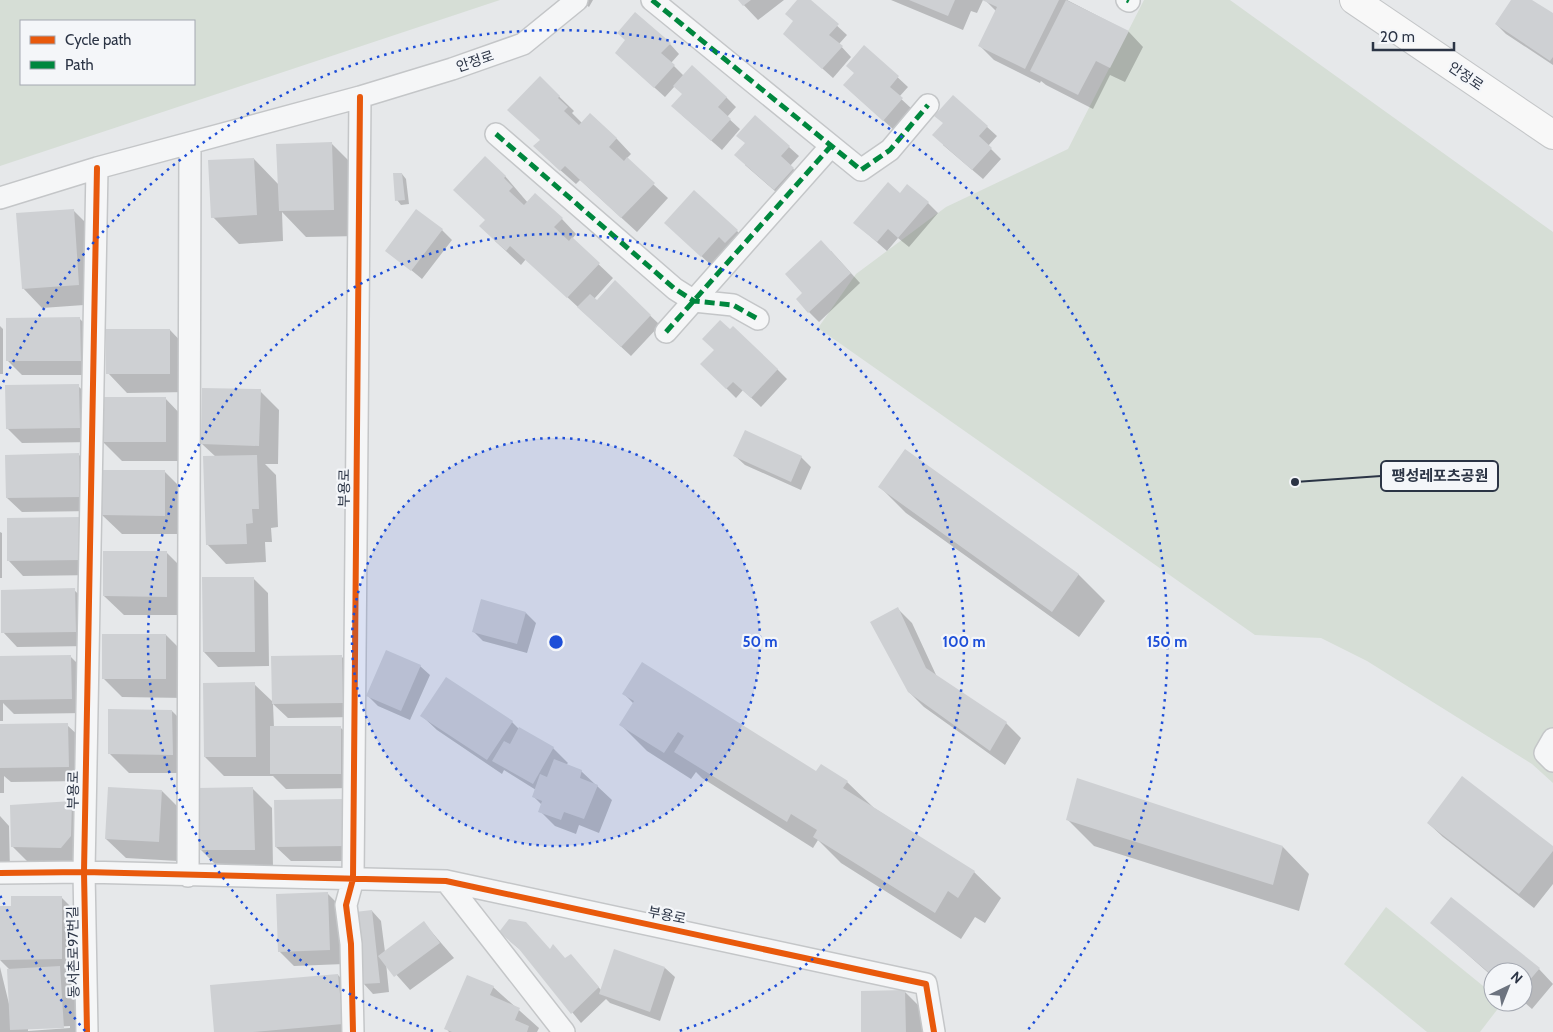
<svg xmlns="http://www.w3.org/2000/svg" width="1553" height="1032" font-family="Cabin,'Noto Sans KR',sans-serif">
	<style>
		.green { fill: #d6ded6; fill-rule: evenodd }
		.shadow { fill: #0003; fill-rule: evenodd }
		.building { fill: #ced0d3 }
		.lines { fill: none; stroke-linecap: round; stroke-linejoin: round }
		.minor-casing { stroke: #c4c6c8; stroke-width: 24 }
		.secondary-casing { stroke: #c4c6c8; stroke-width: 30 }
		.minor { stroke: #f5f6f7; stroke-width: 21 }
		.secondary { stroke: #f8f8f8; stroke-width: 28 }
		.quiet { stroke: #00873e; stroke-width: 5; stroke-dasharray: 10 5; stroke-linecap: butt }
		.cycleway-casing { stroke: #f4f6f9; stroke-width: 9 }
		.cycleway { stroke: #e8590c; stroke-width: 6 }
		.ring { fill: none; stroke: #1d4ed8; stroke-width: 2.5; stroke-dasharray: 2.5 5 }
		.labels { text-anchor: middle; stroke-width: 4.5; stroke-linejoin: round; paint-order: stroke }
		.street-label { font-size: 14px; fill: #2b3445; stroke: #f4f6f9 }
		.centre { fill: #1d4ed8; stroke: #f4f6f9; stroke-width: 2.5 }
		.ring-label { font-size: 15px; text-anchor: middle; font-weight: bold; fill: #1d4ed8; stroke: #f4f6f9; stroke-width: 4.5; stroke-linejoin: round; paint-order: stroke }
		.leader { fill: none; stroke: #2b3445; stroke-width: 2 }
		.callout-dot { fill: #2b3445; stroke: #f4f6f9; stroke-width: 2 }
		.callout { fill: #f4f6f9; stroke: #2b3445; stroke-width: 2 }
		.callout-label { font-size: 15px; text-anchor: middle; font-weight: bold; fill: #2b3445 }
	</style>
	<rect width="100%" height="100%" fill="#e6e8ea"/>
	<path class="green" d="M0 0H500L0 166ZM194 21V84H21V21Z
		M1144 0H1230L1553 232V783L1532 764 1367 661 1321 638 1255 635 818 328 856 274 946 207 1068 149Z
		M1386 907 1493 994V1002H1503L1480 1032H1427L1344 964Z"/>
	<path class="shadow" d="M579 0H593L589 7Z
		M739 0H784L758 20Z
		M799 0H809L847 35 839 44 851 57 833 78 794 43V22Z
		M983 0 977 13 971 11 963 30 891 0Z
		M985 0H1067L1129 32 1143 47 1125 82 1110 75 1093 109 1046 85 1041 81 1040 83 994 60 980 46 996 11Z
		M1512 0H1530L1553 15V65L1506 34 1496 24Z
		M670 44 679 54 671 63 684 76 726 97 736 107 727 117 740 129 722 150 682 115 683 94 675 86 665 97 626 62Z
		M864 46 908 87 899 97 912 109 894 130 855 95V74Z
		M540 78 574 111 572 113 582 123 590 114 617 139 631 154 626 159 668 198 637 232 580 180 576 184 550 161 541 140Z
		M953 96 997 136 988 146 1001 159 983 179 943 145 944 124Z
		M331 143 358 170 360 236 306 237 282 212 283 241 239 244 213 217 254 159 279 185Z
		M746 144 789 147 799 156 790 166 803 178 784 199 745 165Z
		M402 174 406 179 409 204 401 205 397 200Z
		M505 176 528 203 562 219 576 234 572 239 613 278 594 299 597 302 615 282 660 325 631 356 526 259 521 265 495 241 486 220 454 190Z
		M900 194 928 203 938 213 909 247 898 238 887 251 855 223Z
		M74 211 93 230 98 304 42 308 23 288Z
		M442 230 452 240 422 279 387 250Z
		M737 231 746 240 711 265 675 232Z
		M831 251 860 283 819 322 809 312 804 293Z
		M79 318 94 333 95 375H22L8 361Z
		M0 326 3 329V374H0Z
		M170 330 189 350V392L127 393 108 373Z
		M702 364 777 369 787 379 761 407 743 390 736 398Z
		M78 386 93 400 94 442 22 443 7 428Z
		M260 391 279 410 278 464H265L276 475 278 527 271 528 272 542H265L266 562 226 564 207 544 216 457 202 444Z
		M165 398 184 418V461H122L103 442Z
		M79 455 94 469V511L22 512 7 498Z
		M735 456 801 457 811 467 801 490 745 465Z
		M165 472 184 491V534H122L102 515Z
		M880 487 1078 574 1105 601 1079 637 906 513Z
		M80 518 96 575 23 576 9 561Z
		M0 532 2 533V578H0Z
		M167 553 186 572V615H124L104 596Z
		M253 578 268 593 269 666 218 667 204 652Z
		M74 590 89 604 90 646 17 647 3 632Z
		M897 608 912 623 937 677 1006 723 1021 738 1005 765 924 707 909 692Z
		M526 613 536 623 527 653 483 641 473 631Z
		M166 635 185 654V698L122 697 103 678Z
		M70 656 85 671 86 713 14 714 3 703V721H0V657Z
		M342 657 356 671 357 717 288 718 273 704 274 728 340 727 355 742 356 788 286 789 273 776H224L205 757 254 684 273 702Z
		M420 666 430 675 410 720 378 706 368 696Z
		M624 694 817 773 847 782 874 808 974 872 1001 898 985 923 975 917 961 939 841 863 818 840 813 848 702 778 696 772 691 779 647 751 621 725 634 704Z
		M172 711 191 730V773H129L110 754Z
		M422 716 512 722 519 729 553 748 568 763 566 765 581 771 612 800 599 833 579 825 576 834 555 826 540 811 542 805 533 796 536 790 504 770 502 774 437 730Z
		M67 725 82 739 83 781 11 782 4 776V793H0V726Z
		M253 789 272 808 273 868 220 869 201 850Z
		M162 791 181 810 178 861 126 858 106 839Z
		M344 800 360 861H291L276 847Z
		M72 802 86 817 75 862 27 861 12 846Z
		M0 816 9 826 10 871H0Z
		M1067 819 1283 847 1309 874 1299 911 1094 846Z
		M1428 823 1553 848V884L1534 908 1443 837Z
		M327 893 342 908 344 964 294 966 279 951Z
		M61 897 80 916 81 978H70L79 986 81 1032H0V967L10 1008V970L0 960V908L12 907ZM70 1026V1028L28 1031V1028Z
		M372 911 381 921 385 952 424 923 454 958 410 990 386 963 389 992 373 994 364 984Z
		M1432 923 1539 969 1553 984 1532 1009 1523 1001V972H1493V977Z
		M510 941 550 950 566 959 571 956 601 990 665 968 675 977 660 1021 610 1003 606 999 581 1023 524 953Z
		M338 975 352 990 356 1032H215Z
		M493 987 539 1028 537 1032H449L446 1028Z
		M905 992 924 1011V1032H862Z"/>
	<path class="building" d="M738 0H751L743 6Z
		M797 0H811L839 24 829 35 843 46 822 69 783 34 793 21 785 14Z
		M909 0H955L948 16Z
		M982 0H1059L1025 69 978 46 997 7Z
		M1066 0 1129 31 1110 68 1096 61 1078 95 1030 71Z
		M1511 0H1532L1553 13V57L1550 61 1495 24Z
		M635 12 671 43 661 53 675 65 654 88 615 53 625 40 617 33Z
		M864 45 899 76 890 87 903 98 883 121 843 85 854 73 846 66Z
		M692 65 727 97 718 107 731 119 711 141 671 106 682 94 673 86Z
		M540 76 560 96 558 98 568 107 564 111 579 125 590 113 617 138 609 147 624 161 627 157 655 183 621 218 565 166 560 171 533 146 540 140 507 110Z
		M953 95 988 126 979 136 992 148 972 170 932 135 943 123 934 116Z
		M755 115 790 146 781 156 794 168 774 190 734 155 745 143 736 136Z
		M332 142 334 210 279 211 276 144Z
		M485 156 506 176 504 178 513 187 509 191 524 205 535 193 563 218 554 227 569 241 572 237 600 263 567 298 510 246 506 251 479 226 485 220 453 190Z
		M254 158 257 215 211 218 208 160Z
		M393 173H402L405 200 395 201Z
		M888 182 900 193 907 184 929 202 898 238 888 229 877 242 853 223Z
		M694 190 738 230 725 243 719 237 701 257 664 223Z
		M74 209 79 285 22 289 16 213Z
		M416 209 443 229 411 271 385 251Z
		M821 240 851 273 808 313 796 299 802 293 785 274Z
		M615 280 651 315 621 347 577 307 590 294 597 300Z
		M80 317 81 361H6V318Z
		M720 320 730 329 733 326 778 369 751 398 733 382 726 389 700 364 714 350 702 339Z
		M106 329H170V374H106Z
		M79 384 80 428 6 429 5 385Z
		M202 388 261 389 259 446 201 444Z
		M101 397H166V442H102Z
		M745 430 802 456 791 482 733 456Z
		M905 449 1079 574 1052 612 878 487Z
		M79 453 80 497 6 498 5 455Z
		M257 455 259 509H252L253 523 246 524 247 544 206 545 203 456Z
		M101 470H165V516L101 515Z
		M81 517V560L7 561V518Z
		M103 551H167V597L103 596Z
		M202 577H254L255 652H203Z
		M75 588 76 632 1 633V590Z
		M481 599 526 612 517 644 472 632Z
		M898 607 926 668 1007 722 990 751 908 692 870 622Z
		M102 634H166V679H102Z
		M386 650 421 665 401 711 366 696Z
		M71 655 72 699 0 700V656Z
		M342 655 343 703 272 704 271 656Z
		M642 662 816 771 821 764 848 781 843 788 975 871 958 898 948 891 935 913 813 837 817 830 791 814 787 822 674 752 684 736 678 732 664 753 619 725 634 701 622 694Z
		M446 677 513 721 487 760 420 716Z
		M255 682 256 757H204L203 683Z
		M108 709 172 710 173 755 108 754Z
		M68 723 69 767 0 768V724Z
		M270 726H341V774H270Z
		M519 727 554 747 533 784 492 761 504 741 510 744Z
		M554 759 582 770 580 778 598 785 584 819 564 812 561 820 538 812 542 801 532 797 540 774 547 777Z
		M1462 776 1553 846V851L1519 894 1427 823Z
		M1077 778 1283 846 1273 885 1066 820Z
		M108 787 162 790 159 842 105 839Z
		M253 787 255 850H200L198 788Z
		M345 799 346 846 275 847 274 800Z
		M72 801 71 836 61 848 11 847 10 805Z
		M328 892 330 950 278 952 276 894Z
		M11 896H62V959L0 960V906H11Z
		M1451 897 1540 968 1523 988V972H1493V976L1430 923Z
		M372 910 380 983 362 984 355 912Z
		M509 919 526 922 550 949 553 944 565 958 571 954 599 987 571 1014 519 949 499 932Z
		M424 921 440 943 394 977 378 956Z
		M614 949 665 967 650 1012 599 994Z
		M60 966 64 1028 10 1030 7 969Z
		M338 974 343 1024 253 1032H214L210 985Z
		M467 975 494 986 490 995 520 1008 515 1020 529 1026 527 1032H452L444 1029Z
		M905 990 906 1032H861V991Z"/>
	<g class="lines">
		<g class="minor-casing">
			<path id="minor" d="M652 0 861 170 890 150 928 105
				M1127 0 1129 1
				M496 134 675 289 694 301 733 305 758 319
				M0 198 97 168 360 97 452 69 523 44 577 0
				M666 332 831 146
				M1553 739 1545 753 1553 761
				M0 873 84 872 446 881 926 984 934 1032
				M188 876 190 144
				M446 881 564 1032
				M87 1032 84 872 97 168
				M353 1032 351 944 346 905 353 879 360 97"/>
		</g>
		<g class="secondary-casing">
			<path id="secondary" d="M1354 0 1553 135"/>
		</g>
		<use href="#minor" class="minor"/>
		<use href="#secondary" class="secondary"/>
		<path class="quiet" d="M652 0 861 170 890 150 928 105
			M1127 0 1129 1
			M496 134 675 289 694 301 733 305 758 319
			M666 332 831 146"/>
		<g class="cycleway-casing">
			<path id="cycleway" d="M0 873 84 872 446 881 926 984 934 1032
				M87 1032 84 872 97 168
				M353 1032 351 944 346 905 353 879 360 97"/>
		</g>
		<use href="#cycleway" class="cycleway"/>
	</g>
	<circle cx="556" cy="642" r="204" fill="#1d4ed8" fill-opacity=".12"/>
	<g class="ring">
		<circle cx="556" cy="642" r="204"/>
		<path d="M433 1031A408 408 0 1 1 679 1031"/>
		<path d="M85 1031A611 611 0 0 1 0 895M0 389A611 611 0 1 1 1027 1031"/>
	</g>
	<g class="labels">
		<g class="street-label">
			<text transform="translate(475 61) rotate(-19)" y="5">안정로</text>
			<text transform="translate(1466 76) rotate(34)" y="5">안정로</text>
			<text transform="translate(344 488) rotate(-89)" y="5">부용로</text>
			<text transform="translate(73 790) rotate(-89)" y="5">부용로</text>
			<text transform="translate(667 915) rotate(12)" y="5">부용로</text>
			<text transform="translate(73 952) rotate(-91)" y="5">동서촌로97번길</text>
		</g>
	</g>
	<circle cx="556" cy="642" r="8" class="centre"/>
	<g class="ring-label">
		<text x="760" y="647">50 m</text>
		<text x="964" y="647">100 m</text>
		<text x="1167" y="647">150 m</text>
	</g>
	<path class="leader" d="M1295 482L1381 476"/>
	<circle class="callout-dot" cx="1295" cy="482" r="5"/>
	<rect class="callout" x="1381" y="461" width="117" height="30" rx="5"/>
	<g class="callout-label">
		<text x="1440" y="481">팽성레포츠공원</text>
	</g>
	<rect x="20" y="20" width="175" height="65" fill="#f4f6f9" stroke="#a4a8b1"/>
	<rect x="30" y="36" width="25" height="8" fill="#e8590c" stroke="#a4a8b1"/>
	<text x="65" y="45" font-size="15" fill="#2b3445">Cycle path</text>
	<rect x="30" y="61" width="25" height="8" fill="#00873e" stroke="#a4a8b1"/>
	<text x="65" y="70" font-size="15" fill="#2b3445">Path</text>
	<g transform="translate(1508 987) rotate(43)"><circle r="24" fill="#f4f6f9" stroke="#a4a8b1"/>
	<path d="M0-4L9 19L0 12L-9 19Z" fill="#6c737f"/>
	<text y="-8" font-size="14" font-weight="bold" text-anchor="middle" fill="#2b3445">N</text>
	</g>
	<path d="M1373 42v8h81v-8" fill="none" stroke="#2b3445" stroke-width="2.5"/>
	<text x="1380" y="42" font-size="15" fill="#2b3445" stroke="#f4f6f9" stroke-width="4" paint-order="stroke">20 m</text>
</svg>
